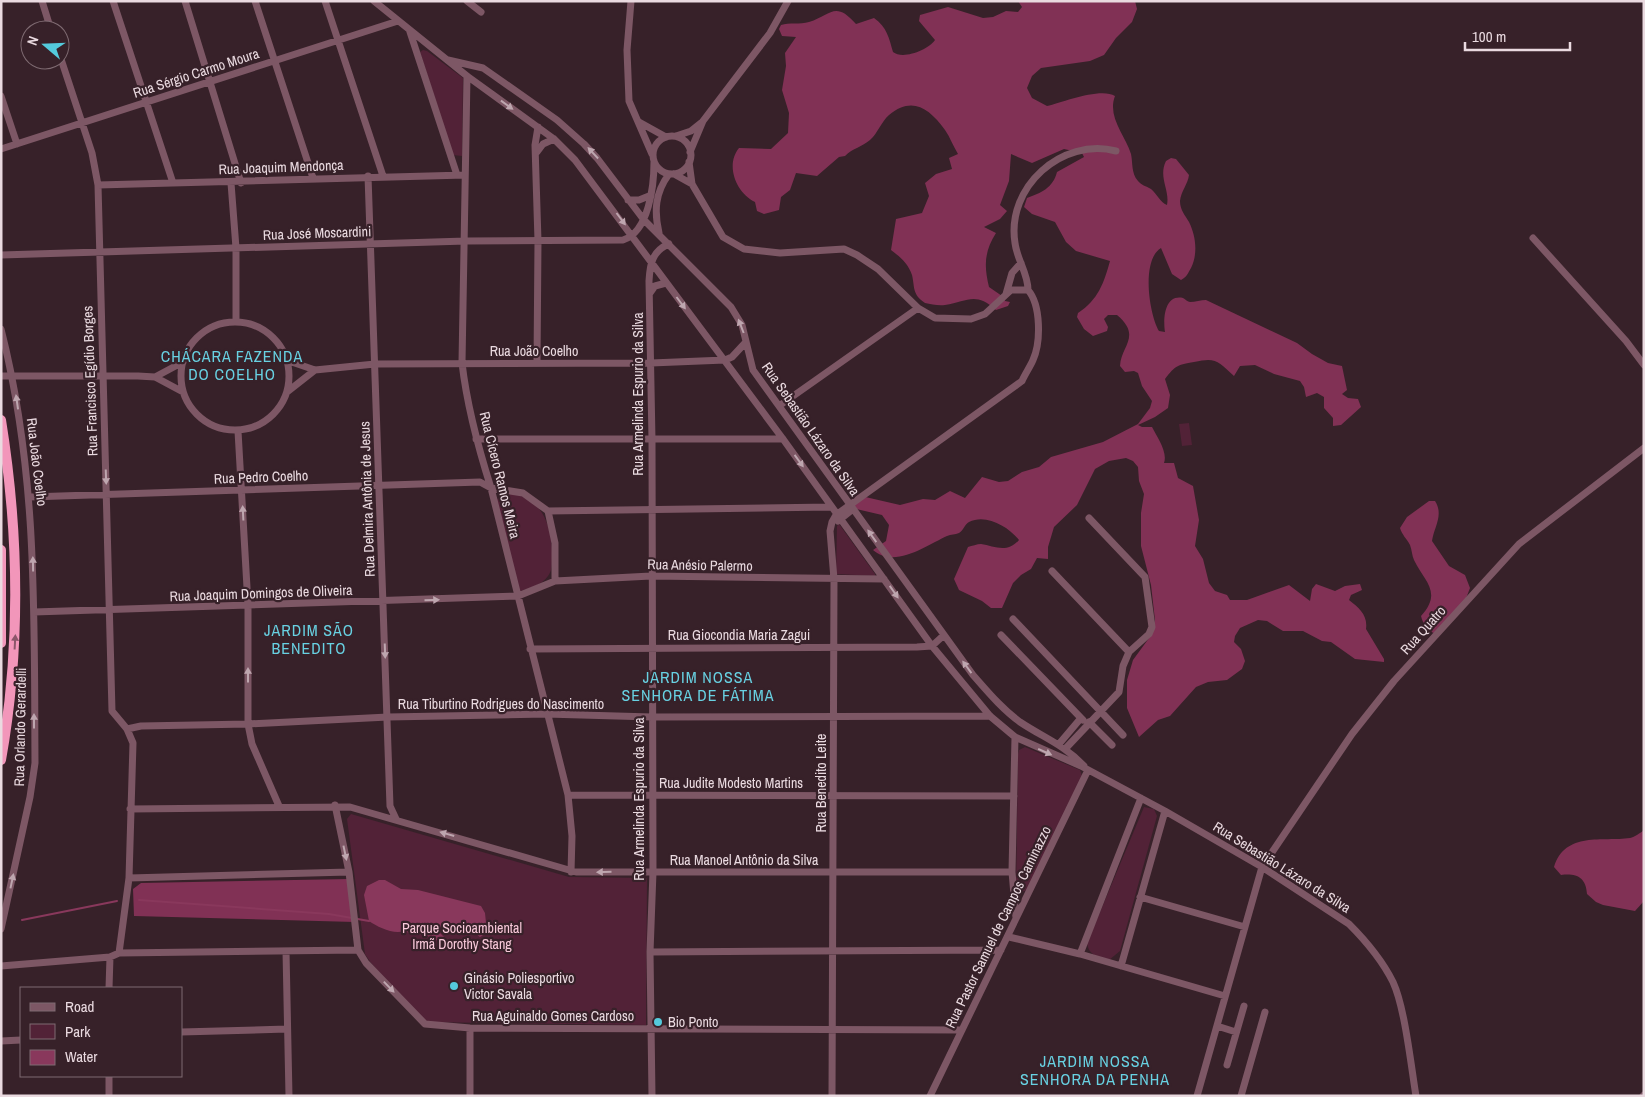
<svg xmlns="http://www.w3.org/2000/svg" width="1645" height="1097" font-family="'Archivo Narrow',sans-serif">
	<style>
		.green { fill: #522237 }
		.forest { fill: #813155 }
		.water { fill: #89385c }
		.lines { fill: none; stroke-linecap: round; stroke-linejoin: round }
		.stream { stroke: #89385c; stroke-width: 2 }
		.minor { stroke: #7d5765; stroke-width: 7 }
		.highway { stroke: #f296ba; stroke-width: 10 }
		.oneway { fill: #bea6af }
		.oneway2 { fill: #8b566a }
		.poi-dot { fill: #54cadc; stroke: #372129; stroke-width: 2 }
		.labels { text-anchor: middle; stroke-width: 4.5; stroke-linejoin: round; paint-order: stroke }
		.street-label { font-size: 14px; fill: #eadae0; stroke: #372129 }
		.park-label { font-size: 14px; fill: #f9c9da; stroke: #372129 }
		.poi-label { font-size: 14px; fill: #eadae0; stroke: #372129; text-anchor: start }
		.quarter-label { font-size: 16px; letter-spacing: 1px; fill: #68d1e2; stroke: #372129 }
	</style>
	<rect width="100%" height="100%" fill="#372129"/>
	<path class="green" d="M423 50 427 51 463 78 462 156 453 155 420 52Z
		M1189 423 1192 445 1182 446 1179 424Z
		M513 494C544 498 553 531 552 558 552 564 552 571 548 576 542 585 530 588 521 591L518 590 496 501 500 496Z
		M839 524 875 574V576L836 574 837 526Z
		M1025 747 1080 770 1082 776 1027 890 1022 892 1016 889 1018 754 1019 750Z
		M1144 807 1154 809 1157 816 1120 951 1109 960C1098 957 1089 956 1087 943Z
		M351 814 569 877 647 878 646 1025 424 1022 371 963 365 954 347 819Z"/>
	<path class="forest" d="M1018 1H1135L1137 9 1132 22 1116 38 1104 55 1090 61 1041 68 1032 76 1027 88 1032 98 1047 106C1063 102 1101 87 1115 96 1107 117 1125 135 1131 154 1133 163 1131 173 1138 181 1141 185 1146 186 1151 189 1157 194 1160 202 1167 205 1170 190 1158 177 1166 161L1171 158 1176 159 1189 175C1188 184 1181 191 1180 201 1180 210 1185 215 1189 222 1196 236 1198 254 1191 268 1188 273 1187 277 1181 280L1172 274 1161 248C1141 260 1149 314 1159 331L1165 332C1163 320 1164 294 1183 298 1185 299 1188 302 1190 302 1195 302 1201 300 1206 300L1297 343 1312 354 1328 363 1342 366 1347 390 1342 394 1348 398 1358 399 1361 407 1341 425 1333 426V418L1324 408V397L1317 393 1306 397 1304 387 1300 381 1274 374 1255 365 1240 366 1234 376C1218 361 1216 357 1194 362 1177 365 1176 365 1165 379L1170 395 1168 408 1155 417 1138 425 1142 427H1152C1157 437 1168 452 1164 463H1174L1178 478 1193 486 1199 520 1195 546 1203 559 1209 583 1215 591 1227 595 1230 600H1247L1289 585 1310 601 1312 589 1316 584 1335 591 1345 586 1360 584 1362 590 1351 595 1349 600C1359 608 1368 615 1366 629L1384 659V662L1355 659 1331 642 1322 641 1303 631H1283L1267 621 1258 620 1240 628 1235 636 1234 642 1241 649 1245 661 1242 669 1227 680 1208 682 1196 687 1170 716 1158 720 1139 737 1127 708V680L1133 660 1152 634 1155 620 1151 585 1141 546V513L1144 494 1139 481 1138 467 1133 461 1126 458 1109 461 1095 469 1077 505 1054 527 1048 547V559L1037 558 1031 569 1021 575 1013 583 1002 608H991L982 601 959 590 954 579 968 547C972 546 977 544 981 544 994 546 1007 554 1019 540 1009 527 986 513 969 522 965 524 963 531 959 533 955 535 951 534 947 536 927 545 895 569 873 550L886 541 889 525 882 515 852 508 861 496 900 505 923 499 935 500 950 491 965 498 982 477 999 482 1008 481 1022 472 1039 467 1051 457 1103 442 1138 424 1150 408 1152 401 1142 386 1138 373 1134 371 1125 372 1120 366C1121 346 1142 336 1117 315H1108L1104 319 1108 327 1107 331 1093 336 1084 329 1077 317 1078 313C1098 300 1104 283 1110 261L1076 251 1066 242 1055 222 1032 214 1024 207 1027 198C1041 193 1053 188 1057 172L1084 157 1082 153 1064 149 1032 163 1011 154 1009 181 1000 205 1007 211 1000 219 984 227 996 233C984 252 984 266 989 287L1002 296 1005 301 1010 302 1008 306 996 310C975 291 967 302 945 305 938 306 931 304 925 303 912 294 915 288 912 275 908 263 900 257 891 250L896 219 922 213 929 196 925 183 936 174 952 169 949 158 958 154C953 146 950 137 945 130 929 108 912 96 889 115 881 122 878 133 870 140 862 147 853 148 845 156L839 157 817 176 796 173 790 190 781 197 779 210 764 214 757 211 755 202C736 193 725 165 739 148L771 149 788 133 789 113 782 90 786 66 785 53 796 37 782 36 779 29 781 25C789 22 800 25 809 22 831 15 835 0 856 24L874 18C887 27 889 38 893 52 903 60 928 50 935 40L919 21 920 15 948 7 983 18 993 17 1006 11 1018 12 1022 7Z
		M1429 501H1435C1444 515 1434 527 1432 541L1449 566 1465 575 1470 588 1465 601 1440 635C1429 633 1423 625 1421 616 1443 592 1424 581 1414 560 1412 556 1412 550 1410 545 1407 539 1402 535 1400 528L1407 517Z
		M1644 830V901L1635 911 1603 905 1596 902 1587 894C1586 877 1576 873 1561 875L1554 867C1565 831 1603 842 1630 838 1635 837 1640 833 1644 830Z
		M349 879 355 922 134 916 133 889 141 883Z"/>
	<path class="water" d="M379 880H385L401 889 418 890 481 906 485 913 487 933 480 937 471 930 440 927 438 931 444 937 441 941C435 941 431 937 425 935 418 934 411 935 405 931 393 935 378 927 369 921L364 895 367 886Z"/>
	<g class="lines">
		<path class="stream" d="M139 900 329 914 369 921
			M22 920 117 901"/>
		<path class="minor" d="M42 1 51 30
			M113 1 173 183
			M185 1 241 183
			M255 1 313 178
			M325 1 383 176
			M374 1 467 76 554 139 575 160 783 439 932 646 990 716 1015 737 1081 766 1165 811 1262 867 1349 924C1366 941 1382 960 1393 982 1405 1008 1411 1066 1416 1096
			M467 1 481 12
			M631 1 627 50 629 101 652 154
			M410 32 457 175
			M60 56 92 153 98 185 112 711 127 729 141 726 248 724 388 717 546 714 652 717 990 716
			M448 60 483 68 557 120 584 144 597 158 644 220 731 307 742 325 753 370 973 675C988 692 1002 709 1020 722 1044 738 1063 744 1084 766
			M467 76 462 363C467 406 478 447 491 488L568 795 572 836 571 872
			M1 96 17 144
			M639 122 666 137
			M653 155a19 19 0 1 1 38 0a19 19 0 1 1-38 0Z
			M676 136 691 131 701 123
			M1 149 398 21
			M537 152 543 144 554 139
			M690 152 703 121 770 33 788 1
			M689 162 692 184 723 237 744 249 780 253 844 249 857 255 878 269 918 308 935 318 971 319 985 314 1011 290H1028C1041 305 1041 342 1033 360 1030 367 1025 374 1022 381L836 515 832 522 830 531 834 579 832 1096
			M674 174 692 184
			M368 176 390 806 396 819
			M231 183 236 248V322
			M98 185 465 175
			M628 200H639L649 196
			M659 233C654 211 655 193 669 174
			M1533 238 1626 341 1644 365
			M1 255 466 241 623 240C649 232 654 185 654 162
			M1028 290C1028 273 1017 260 1015 243 1006 187 1062 137 1116 151
			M650 293 655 286 666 283
			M1006 294 1012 273 1021 263
			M181 376a54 54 0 1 1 108 0a54 54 0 1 1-108 0Z
			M1 329C38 474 34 615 35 763L30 797 1 929
			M286 360 315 370 375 364 651 363 725 360 732 357 746 342
			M537 363 538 241 535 145 538 127
			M1 376H138L155 377 183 392
			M155 377 183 362
			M287 392 315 370
			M779 406 918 308
			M238 431 248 605V724L252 744 279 806
			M476 439H783
			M30 497 480 482 491 488 523 493 548 511 831 507
			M548 511 555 543V581
			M838 521 853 509
			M1052 571 1129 652
			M34 612 518 596 555 581 651 576 884 579
			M1013 619 1123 735
			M1001 635 1081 718
			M530 649 917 647 932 646 944 635
			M1089 722 1112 745
			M1015 737 1012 872 1016 918
			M1059 744 1081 718 1083 720
			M1066 748 1119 692 1123 666 1129 652 1149 634 1152 627 1145 577 1089 518
			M568 795 1014 796
			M335 805 349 872 358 950 366 963 425 1024 470 1028 962 1030
			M130 809 350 807 576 872H1012
			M129 878 349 872
			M1140 897 1245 927
			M1009 937 1080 954 1225 996
			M286 951 289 1096
			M650 952 1001 950
			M119 953 129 878 133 743 127 729
			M1080 954 1141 798
			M1 966 110 957 119 953 358 950
			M1121 966 1165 811
			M109 988 110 957
			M1217 1026 1236 1032
			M470 1028V1096
			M181 1032 287 1029
			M1 1041 21 1040
			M1227 1065 1244 1006
			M109 1076V1096
			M652 1096 650 952 653 872 652 440 649 281C650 264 652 251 669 244
			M930 1096 1088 770
			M1197 1096 1262 867 1352 734 1394 681 1519 544 1644 448
			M1241 1096 1265 1012
			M1643 1096 1644 1095"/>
		<path class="highway" d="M1 420C19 533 21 647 1 760
			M1 550V643"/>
	</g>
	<defs><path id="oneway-solid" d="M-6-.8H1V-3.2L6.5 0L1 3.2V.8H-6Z" transform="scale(1.25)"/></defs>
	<g class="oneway">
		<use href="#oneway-solid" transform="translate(507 105) rotate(36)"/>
		<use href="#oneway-solid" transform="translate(593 153) rotate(-133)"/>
		<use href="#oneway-solid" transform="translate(621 219) rotate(53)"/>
		<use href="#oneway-solid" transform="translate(681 303) rotate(53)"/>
		<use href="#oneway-solid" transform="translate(741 326) rotate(-111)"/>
		<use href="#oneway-solid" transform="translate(17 402) rotate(-98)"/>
		<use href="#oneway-solid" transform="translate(799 461) rotate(54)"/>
		<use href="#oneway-solid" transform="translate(106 477) rotate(88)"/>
		<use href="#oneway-solid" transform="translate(243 513) rotate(-93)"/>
		<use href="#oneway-solid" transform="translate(872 536) rotate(-125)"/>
		<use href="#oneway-solid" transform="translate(33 564) rotate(-91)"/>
		<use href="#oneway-solid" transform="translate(894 592) rotate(55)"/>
		<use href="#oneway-solid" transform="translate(432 600) rotate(-2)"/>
		<use href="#oneway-solid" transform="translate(385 651) rotate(88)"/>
		<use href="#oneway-solid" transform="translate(967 667) rotate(-126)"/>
		<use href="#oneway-solid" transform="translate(248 675) rotate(-90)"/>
		<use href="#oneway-solid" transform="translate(34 721) rotate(-90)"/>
		<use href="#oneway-solid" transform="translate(1045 752) rotate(24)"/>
		<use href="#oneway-solid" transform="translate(447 834) rotate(-164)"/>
		<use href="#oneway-solid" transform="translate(345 853) rotate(78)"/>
		<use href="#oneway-solid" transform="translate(604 872) rotate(179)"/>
		<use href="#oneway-solid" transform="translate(12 881) rotate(-78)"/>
		<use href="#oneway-solid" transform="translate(389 987) rotate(46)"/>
	</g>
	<use class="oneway2" href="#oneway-solid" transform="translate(15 642) rotate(-87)"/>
	<g class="poi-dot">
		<circle cx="454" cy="986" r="5"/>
		<circle cx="658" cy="1022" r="5"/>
	</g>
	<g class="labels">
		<g class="street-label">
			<text transform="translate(196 73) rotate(-18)" y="5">Rua Sérgio Carmo Moura</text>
			<text transform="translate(281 167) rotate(-2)" y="5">Rua Joaquim Mendonça</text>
			<text transform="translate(317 233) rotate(-2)" y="5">Rua José Moscardini</text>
			<text x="534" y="356">Rua João Coelho</text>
			<text transform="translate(90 381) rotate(-92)" y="5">Rua Francisco Egídio Borges</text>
			<text transform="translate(638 394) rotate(-90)" y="5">Rua Armelinda Espurio da Silva</text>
			<text transform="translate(811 429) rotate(55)" y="5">Rua Sebastião Lázaro da Silva</text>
			<text transform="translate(37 462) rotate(83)" y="5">Rua João Coelho</text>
			<text transform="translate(500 475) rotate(76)" y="5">Rua Cícero Ramos Meira</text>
			<text transform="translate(261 477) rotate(-2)" y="5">Rua Pedro Coelho</text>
			<text transform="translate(367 499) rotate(-92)" y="5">Rua Delmira Antônia de Jesus</text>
			<text transform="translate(700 565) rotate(1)" y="5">Rua Anésio Palermo</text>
			<text transform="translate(261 593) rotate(-2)" y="5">Rua Joaquim Domingos de Oliveira</text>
			<text transform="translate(1423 630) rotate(-48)" y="5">Rua Quatro</text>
			<text x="739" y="640">Rua Giocondia Maria Zagui</text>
			<text x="501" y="709">Rua Tiburtino Rodrigues do Nascimento</text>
			<text transform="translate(20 727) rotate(-89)" y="5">Rua Orlando Gerardelli</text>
			<text x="731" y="788">Rua Judite Modesto Martins</text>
			<text transform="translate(821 783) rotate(-90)" y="5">Rua Benedito Leite</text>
			<text transform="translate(639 799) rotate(-90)" y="5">Rua Armelinda Espurio da Silva</text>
			<text x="744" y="865">Rua Manoel Antônio da Silva</text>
			<text transform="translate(1282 867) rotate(32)" y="5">Rua Sebastião Lázaro da Silva</text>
			<text transform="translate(998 927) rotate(-64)" y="5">Rua Pastor Samuel de Campos Caminazzo</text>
			<text x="553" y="1021">Rua Aguinaldo Gomes Cardoso</text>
		</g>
		<g class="park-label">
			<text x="462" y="933">Parque Socioambiental<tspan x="462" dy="16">Irmã Dorothy Stang</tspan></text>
		</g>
		<g class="poi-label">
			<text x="464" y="983">Ginásio Poliesportivo<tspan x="464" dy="16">Victor Savala</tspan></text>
			<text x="668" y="1027">Bio Ponto</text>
		</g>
		<g class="quarter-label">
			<text x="232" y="362">CHÁCARA FAZENDA<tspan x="232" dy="18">DO COELHO</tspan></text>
			<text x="309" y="636">JARDIM SÃO<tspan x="309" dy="18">BENEDITO</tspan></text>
			<text x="698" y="683">JARDIM NOSSA<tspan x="698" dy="18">SENHORA DE FÁTIMA</tspan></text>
			<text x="1095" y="1067">JARDIM NOSSA<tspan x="1095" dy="18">SENHORA DA PENHA</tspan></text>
		</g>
	</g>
	<rect width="1645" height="1097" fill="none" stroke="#eadae0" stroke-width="5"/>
	<rect x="20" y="987" width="162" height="90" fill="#372129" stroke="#7f6b72"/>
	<rect x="30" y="1003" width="25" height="8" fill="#7d5765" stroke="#7f6b72"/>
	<text x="65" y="1012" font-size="15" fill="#eadae0">Road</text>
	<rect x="30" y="1024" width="25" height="15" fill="#522237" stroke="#7f6b72"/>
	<text x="65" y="1037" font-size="15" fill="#eadae0">Park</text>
	<rect x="30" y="1050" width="25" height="15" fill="#89385c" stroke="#7f6b72"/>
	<text x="65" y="1062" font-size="15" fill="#eadae0">Water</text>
	<g transform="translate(45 45) rotate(289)"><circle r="24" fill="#372129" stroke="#7f6b72"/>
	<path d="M0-4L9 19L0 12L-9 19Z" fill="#54cadc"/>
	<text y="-8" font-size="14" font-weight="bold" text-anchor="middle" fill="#eadae0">N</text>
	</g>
	<path d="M1465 42v8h105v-8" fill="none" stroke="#eadae0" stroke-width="2.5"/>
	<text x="1472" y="42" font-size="15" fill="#eadae0" stroke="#372129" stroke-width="4" paint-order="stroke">100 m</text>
</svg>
